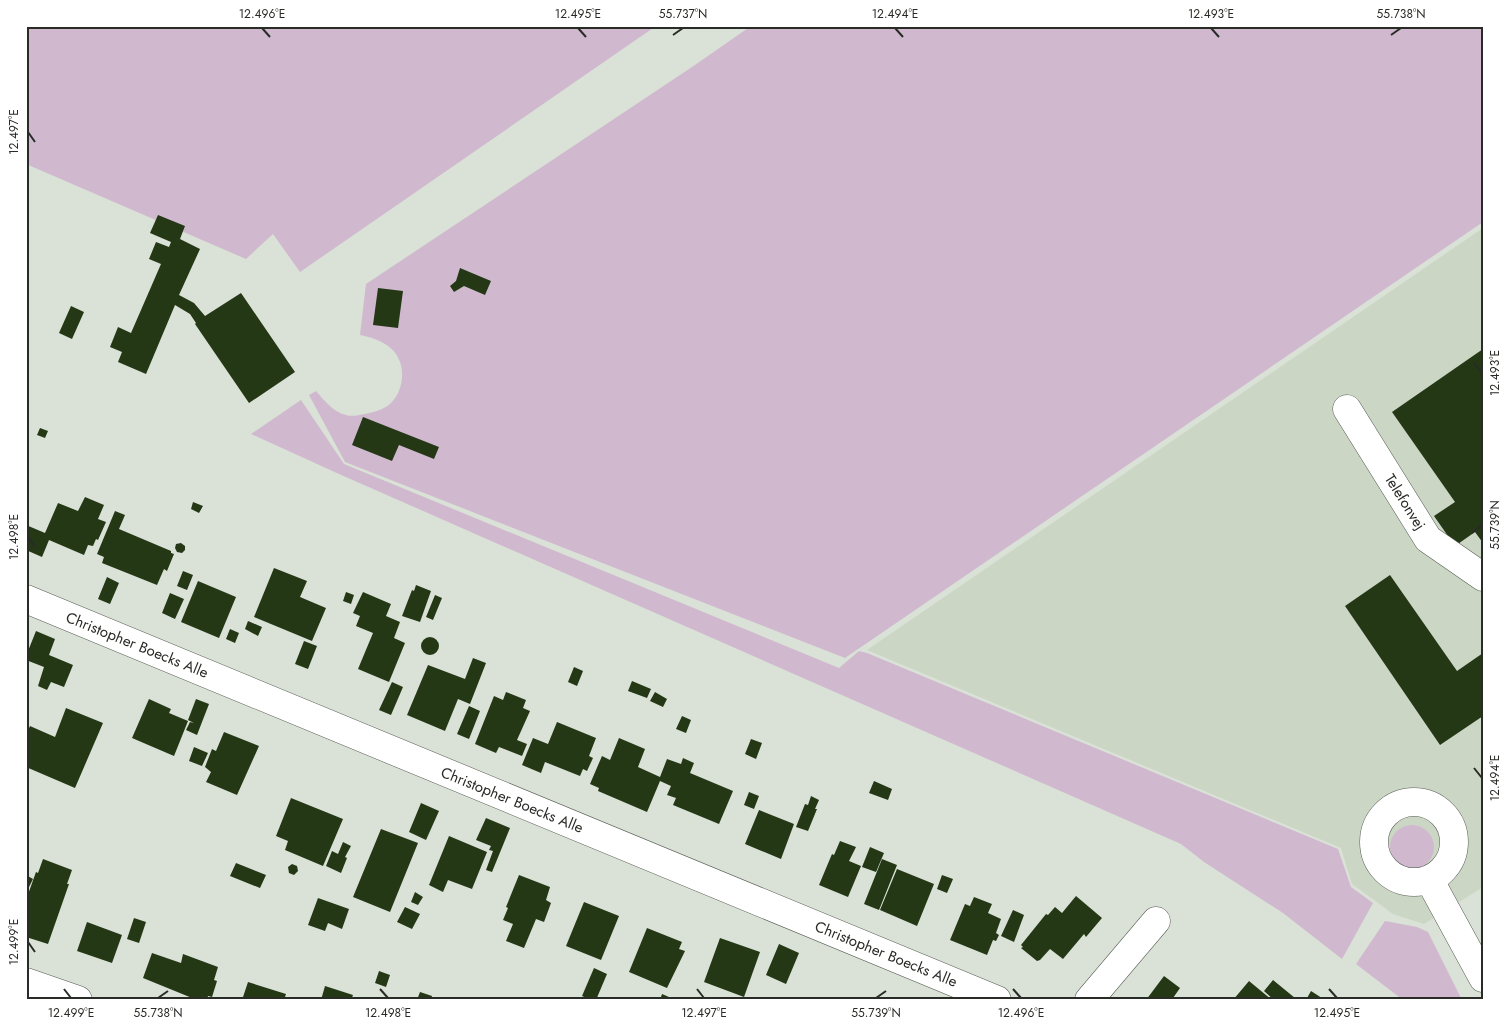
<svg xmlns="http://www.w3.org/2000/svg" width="1509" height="1026" font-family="Jost,sans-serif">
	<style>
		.built { fill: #cbd6c5 }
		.green { fill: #d0b9cf }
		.building { fill: #243816 }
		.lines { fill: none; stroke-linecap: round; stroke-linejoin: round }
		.minor-casing { stroke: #575d54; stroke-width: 29 }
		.minor { stroke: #fff; stroke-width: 28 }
		.ticks { fill: none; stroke: #292b27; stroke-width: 2 }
		.labels { text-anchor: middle; stroke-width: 5; stroke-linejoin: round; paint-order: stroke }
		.street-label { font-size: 15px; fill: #292b27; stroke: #fff }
		.neatline { fill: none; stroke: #292b27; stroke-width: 2 }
		.ticks-label { font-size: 12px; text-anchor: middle; fill: #292b27 }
	</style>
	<rect width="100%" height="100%" fill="#dae1d6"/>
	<path class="built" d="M1483 228V887L1424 924 1393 914 1352 884 1341 848 867 650Z"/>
	<path class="green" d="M26 26H656L300 272 273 234 246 259 26 164Z
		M751 26H1483V222L845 658 345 462 309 395 316 391C324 400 333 412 346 415 351 417 359 415 365 414 374 412 383 410 390 404 406 389 407 359 388 346 380 340 370 337 360 335L366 284 692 67Z
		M301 400 344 464 839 668 859 651 867 653 1338 849 1351 887 1373 903 1342 959 1283 913 1204 862 1181 844 339 474 251 434Z
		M1390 847a22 22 0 1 1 44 0a22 22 0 1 1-44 0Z
		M1385 921 1417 927 1428 932 1462 1000H1403L1356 964Z"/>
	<path class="building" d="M158 215 185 226 180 239 200 249 179 295 194 303 205 316 241 293 295 372 249 403 195 324 196 323 190 314 175 305 146 374 118 362 122 352 110 347 118 327 131 333 161 264 149 259 156 242 169 247 171 242 150 233Z
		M460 268 491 281 485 295 464 286 454 292 450 286 456 281Z
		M378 288 403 291 398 328 373 325Z
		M71 306 84 312 72 339 59 333Z
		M1483 349V543L1475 532 1455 546 1434 516 1455 502 1392 412Z
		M363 417 439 447 434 459 399 445 392 461 352 445Z
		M40 428 48 431 45 438 37 435Z
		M85 497 104 505 98 519 106 522 98 540 96 539 93 546 88 545 84 555 49 540 42 557 26 550V525L45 533 58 503 78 511Z
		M193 502 203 506 199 513 191 509Z
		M115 511 125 515 119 529 171 551V553L174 554 167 571 164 569 157 585 102 563 104 557 97 554Z
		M181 543 185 546V550L182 553 177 552 175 548 176 544Z
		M274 568 307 581 300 597 326 608 312 641 254 617Z
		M183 571 193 575 187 590 177 586Z
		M1390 575 1457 671 1483 653V716L1440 745 1345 606Z
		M107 577 119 583 110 604 98 599Z
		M198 581 236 597 219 638 181 622Z
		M416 585 431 591 420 622 402 616 412 590 414 591Z
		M346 592 354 595 351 604 343 601Z
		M363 592 391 604 386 616 400 622 394 638 405 643 389 682 358 669 373 633 356 626 360 616 353 613Z
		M170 593 184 599 175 619 162 613Z
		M435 595 442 598 433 620 426 617Z
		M248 621 262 627 258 636 245 629Z
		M230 629 239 633 235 643 226 639Z
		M36 631 55 639 49 655 73 665 64 687 51 682 47 690 38 686 44 667 26 660V656Z
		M421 646a9 9 0 1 1 18 0a9 9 0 1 1-18 0Z
		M304 641 317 646 308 669 295 664Z
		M473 658 486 663 470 704 458 699 445 731 407 715 428 665 465 679Z
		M574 667 583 671 577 686 568 682Z
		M632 681 651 689 647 698 628 691Z
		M392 682 403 687 391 715 379 710Z
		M506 692 526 700 523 708 530 711 517 740 527 744 522 756 499 747 496 753 475 744 494 696 503 700Z
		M655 692 667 699 663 707 650 701Z
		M149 699 171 709 169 713 188 721 174 756 132 738Z
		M196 699 209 704 197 735 186 730 190 722 194 723 188 720Z
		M469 706 480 711 469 739 457 734Z
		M66 708 103 723 75 788 26 767V735L30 726 55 737Z
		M682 716 691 720 686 733 676 729Z
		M557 722 596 738 589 756 593 758 587 771 583 769 580 776 545 762 541 773 522 765 533 738 548 744Z
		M224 732 259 746 237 795 206 782 211 772 205 767 212 749 216 751Z
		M619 738 645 749 638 767 660 777 667 759 681 764 683 758 694 763 690 773 733 791 719 824 673 805 676 798 667 795 671 786 660 781 647 812 598 791 599 788 590 784 602 756 610 760Z
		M751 739 762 743 756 759 745 754Z
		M194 747 208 753 202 766 189 761Z
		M874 781 892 789 888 800 869 793Z
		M749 792 759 796 754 809 744 805Z
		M811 796 819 800 815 809H817L808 831 796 827 805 804 808 805Z
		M291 798 343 819 323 866 285 850 288 841 276 836Z
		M421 803 439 811 426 840 409 832Z
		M759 810 794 824 781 859 745 844Z
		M486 818 510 828 492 872 486 870 493 851 489 850 491 846 476 840Z
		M381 829 418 843 390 912 353 897Z
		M449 836 487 852 472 889 448 880 443 892 429 885Z
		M840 841 856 847 849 861 861 866 848 897 819 885 832 854 834 855Z
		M343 842 351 846 345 857 347 858 341 873 326 866 332 851 338 854Z
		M870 847 884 853 876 872 862 867Z
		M43 859 72 870 67 884H69L48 944 26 937V900L36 872 38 873Z
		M882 859 897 865 879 910 864 904Z
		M236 863 266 875 260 888 230 876Z
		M292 864 297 866 298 871 294 875 289 873 288 867Z
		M897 869 934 884 917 926 880 910Z
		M26 875 33 879 28 889 26 888Z
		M519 875 550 887 546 900 551 903 544 922 536 919 524 948 506 941 513 924 503 920 508 908 506 907Z
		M942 875 953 879 947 893 937 889Z
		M415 892 423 897 418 905 411 902Z
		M1076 896 1102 918 1086 937 1084 934 1063 959 1050 949 1040 960 1037 961 1021 948 1023 947 1021 945 1046 914 1048 915 1055 907 1062 913Z
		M974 897 992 904 988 913 1001 919 996 933 999 935 996 941 993 940 987 955 950 940 965 904 970 906Z
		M318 898 349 909 342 929 328 923 325 931 308 925Z
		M584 902 619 916 601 960 566 946Z
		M405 907 420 914 412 929 397 922Z
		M1013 910 1024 915 1014 942 1001 936Z
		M134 918 146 922 139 943 127 939Z
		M87 922 122 935 112 963 77 951Z
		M647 928 682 942 679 949 685 951 667 988 629 972Z
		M720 938 760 952 744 997 704 982Z
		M779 944 799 953 786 984 766 975Z
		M152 953 181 963 183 954 218 967 214 980 217 981 212 997 208 996 207 1000H197L143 978Z
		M594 968 607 974 596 1000H591L582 996Z
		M379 971 390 975 386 987 375 983Z
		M1164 976 1180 988 1173 998 1176 1000H1146Z
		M1273 980 1295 998 1293 1000H1274L1264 991Z
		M1249 981 1272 1000H1233Z
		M248 982 286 994 285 997 293 1000H242Z
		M325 986 353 995 351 1000H321Z
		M1311 991 1325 1000H1306Z
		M420 992 432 996 431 1000H417Z
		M662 994 676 1000H660Z"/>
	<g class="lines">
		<g class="minor-casing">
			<path id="minor" d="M1347 409 1428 539 1483 577
				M26 599 997 1000
				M1374 842a40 40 0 1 1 80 0a40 40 0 1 1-80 0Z
				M1429 879 1483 978
				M26 982 78 1000
				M1089 1000 1156 921"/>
		</g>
		<use href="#minor" class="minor"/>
	</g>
	<path class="ticks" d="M262 28 270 37M578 28 586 37M895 28 903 37M1211 28 1219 37M673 35 683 28M1391 35 1401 28M28 132 35 142M1474 363 1482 373M1472 533 1482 525M28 537 35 547M1474 768 1482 778M28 942 35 952M64 989 71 998M380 989 388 998M697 989 704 998M1013 989 1021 998M1329 989 1337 998M158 998 168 991M876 998 886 991"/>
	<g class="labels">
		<g class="street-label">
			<text transform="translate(1405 502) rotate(58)" y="5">Telefonvej</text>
			<text transform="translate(137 645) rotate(22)" y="5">Christopher Boecks Alle</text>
			<text transform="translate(512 800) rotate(22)" y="5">Christopher Boecks Alle</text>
			<text transform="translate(886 954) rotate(22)" y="5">Christopher Boecks Alle</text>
		</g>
	</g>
	<rect width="1509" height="1026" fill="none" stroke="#ffffff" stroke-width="55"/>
	<rect x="28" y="28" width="1454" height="970" class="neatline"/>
	<g class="ticks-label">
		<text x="262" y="18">12.496°E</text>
		<text x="578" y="18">12.495°E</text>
		<text x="683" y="18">55.737°N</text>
		<text x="895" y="18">12.494°E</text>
		<text x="1211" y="18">12.493°E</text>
		<text x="1401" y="18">55.738°N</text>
		<text transform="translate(14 132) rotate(-90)" y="4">12.497°E</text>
		<text transform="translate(1495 373) rotate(-90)" y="4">12.493°E</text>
		<text transform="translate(1495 525) rotate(-90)" y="4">55.739°N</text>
		<text transform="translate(14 537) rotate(-90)" y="4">12.498°E</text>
		<text transform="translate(1495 778) rotate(-90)" y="4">12.494°E</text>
		<text transform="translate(14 942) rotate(-90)" y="4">12.499°E</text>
		<text x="71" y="1017">12.499°E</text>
		<text x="158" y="1017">55.738°N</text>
		<text x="388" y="1017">12.498°E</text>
		<text x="704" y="1017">12.497°E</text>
		<text x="876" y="1017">55.739°N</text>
		<text x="1021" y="1017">12.496°E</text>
		<text x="1337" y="1017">12.495°E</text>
	</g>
</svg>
